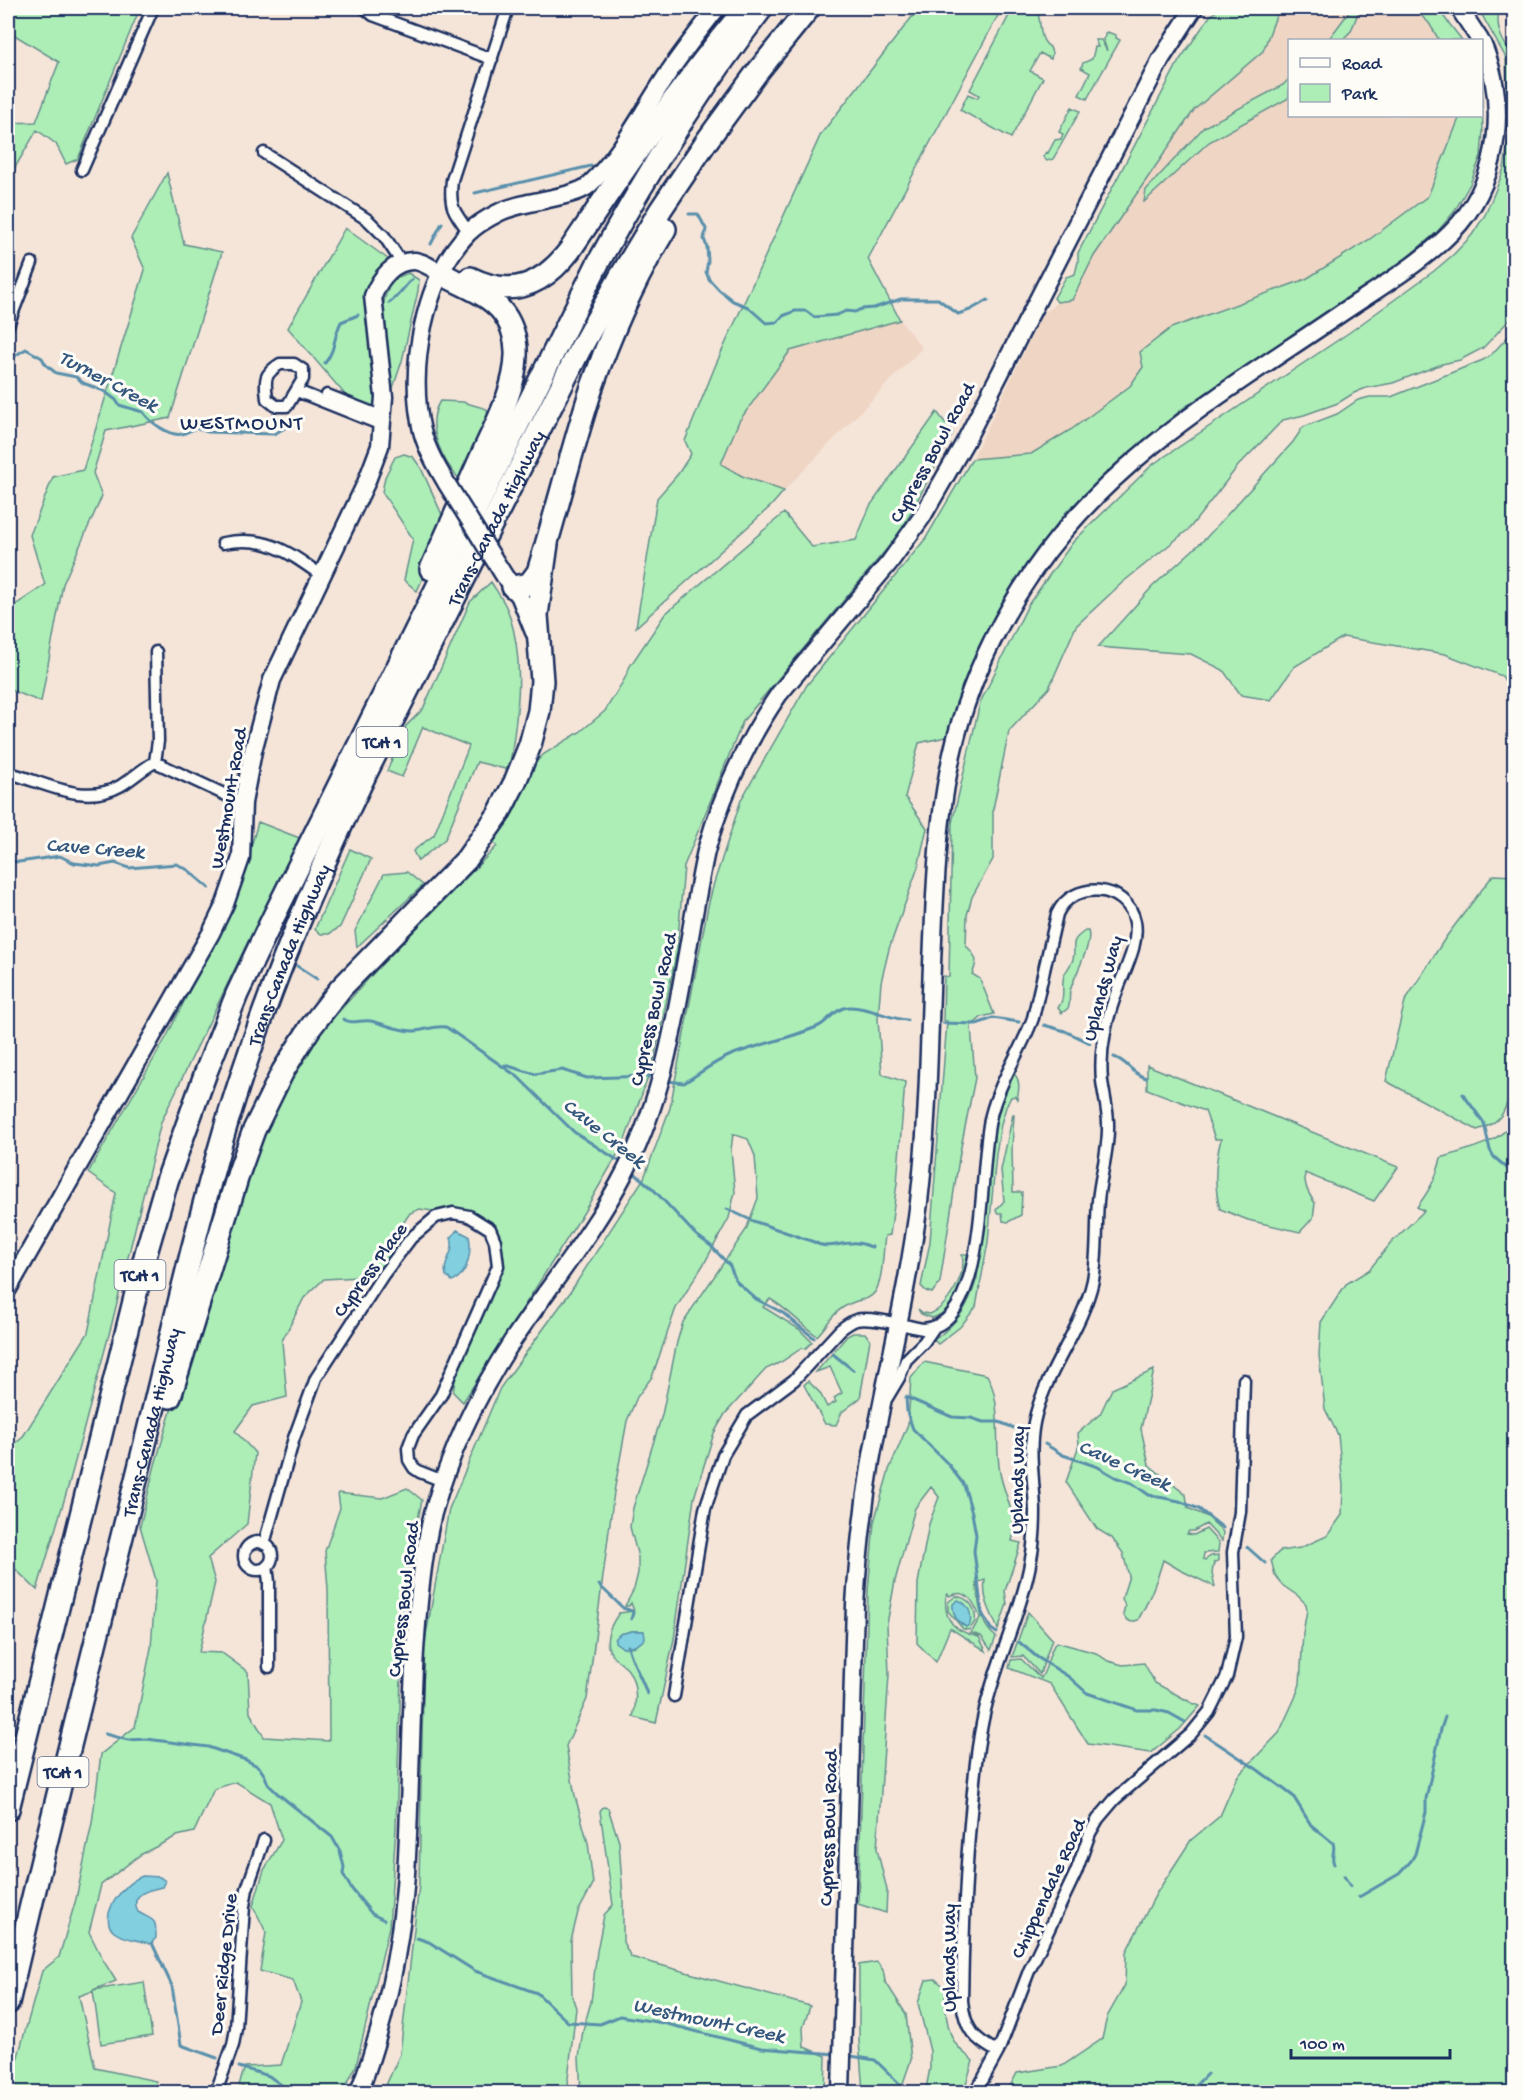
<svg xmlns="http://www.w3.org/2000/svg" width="1522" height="2100" font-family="'Gochi Hand',sans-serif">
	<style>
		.built { fill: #efd5c4 }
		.green { fill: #adeeb7; stroke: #648e8a; stroke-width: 1.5; fill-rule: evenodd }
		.water { fill: #81cfdf; stroke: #588fab; stroke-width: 1.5 }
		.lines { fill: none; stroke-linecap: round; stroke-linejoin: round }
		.stream { stroke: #588fab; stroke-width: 3 }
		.street-casing { stroke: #1b2f5e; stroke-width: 15 }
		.secondary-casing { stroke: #1b2f5e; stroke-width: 21 }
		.highway-casing { stroke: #1b2f5e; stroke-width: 26 }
		.street { stroke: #fdfcf7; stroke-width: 10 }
		.secondary { stroke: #fdfcf7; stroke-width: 16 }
		.highway { stroke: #fdfcf7; stroke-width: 21 }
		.secondary-bridge-casing { stroke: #1b2f5e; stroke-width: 21; stroke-linecap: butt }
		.secondary-bridge { stroke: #fdfcf7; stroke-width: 16 }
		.labels { text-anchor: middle; stroke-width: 6; stroke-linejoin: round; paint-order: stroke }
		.shield { fill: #fdfcf7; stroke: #5f6c8c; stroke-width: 1.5 }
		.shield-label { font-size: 18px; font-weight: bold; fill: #1b2f5e }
		.street-label { font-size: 20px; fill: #1b2f5e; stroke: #fdfcf7 }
		.water-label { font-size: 21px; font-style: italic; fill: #34577e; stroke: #fdfcf7 }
		.neighbourhood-label { font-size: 21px; letter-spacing: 1.5px; fill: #1b2f5e; stroke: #fdfcf7 }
	</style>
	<rect width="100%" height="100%" fill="#f5e5d9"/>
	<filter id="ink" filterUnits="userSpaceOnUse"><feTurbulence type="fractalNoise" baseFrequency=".0167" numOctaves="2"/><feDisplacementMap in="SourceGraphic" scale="12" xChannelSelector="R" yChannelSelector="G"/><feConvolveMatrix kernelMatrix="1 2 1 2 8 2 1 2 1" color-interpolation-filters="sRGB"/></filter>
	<g filter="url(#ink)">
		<path class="built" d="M1279 8H1413L1429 23 1439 40H1290V116H1460L1428 196 1370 239 1306 279 1171 328 1130 386 1072 429 1031 454 972 459 1041 317 1057 302 1072 300 1094 256 1194 110 1263 51Z
			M900 320 922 348 784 491 742 476 721 464 739 421 790 351Z"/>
		<path class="green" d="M8 8H140L78 159 66 164 56 144 37 130 17 164 8 186V123L36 122 59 62 8 31Z
			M919 8H1002L868 259 900 320 790 351 739 421 721 464 742 476 784 491 771 506 636 627 657 498 678 474 691 454 685 441 716 364 821 134Z
			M1013 8H1036C1043 22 1037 40 1050 47L1052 53 1051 59 1040 53 1030 71 1043 78 1011 138 960 110 968 94 977 98 979 95 970 90Z
			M1220 8H1279L1263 51 1194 110 1094 256 1072 300 1057 302 1054 298 1066 277 1075 274 1078 262V253L1179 61 1210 16Z
			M1352 8H1360L1351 31 1342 40H1328Z
			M1413 8H1437L1462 40H1439L1429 23Z
			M1478 8H1500C1494 27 1502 42 1514 57V315L1483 348 1460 360 1442 364 1393 383 1366 388 1354 393 1338 403 1304 415 1283 420 1238 466 1189 529 1123 582 1076 626 1049 688 1009 731 993 809V859L972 897 967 915 966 945C976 957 979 959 972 974L980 979 994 1014 982 1017 971 1026 975 1078 960 1152 940 1282 932 1293 926 1291 921 1286 930 1242 947 1021 943 1020 944 976 949 977 952 823 980 703 1028 605 1073 542 1152 465 1350 332 1434 271 1454 254 1472 235 1485 215 1499 182 1504 168 1509 136 1506 58Z
			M1107 32 1116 35V38L1120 40 1087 99 1079 95 1090 73 1081 68 1083 63 1092 59 1095 47H1098L1095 40H1101L1107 51 1103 39 1105 37V33Z
			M1289 79V97L1287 99 1209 142 1144 202 1146 190 1204 127 1283 85Z
			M1482 97 1483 131 1481 156 1470 184 1454 212 1437 232 1397 266 1366 287 1182 409 1066 512 950 736 919 743 905 797 927 828 918 867 889 949 881 982 878 1019 882 1074 905 1082 897 1183 890 1235 885 1236C883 1250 883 1281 875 1292 869 1300 862 1299 854 1302 833 1310 831 1321 817 1336 800 1324 788 1309 770 1299L763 1307 799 1329 812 1342 805 1349 802 1348 781 1362 766 1369 725 1414 714 1433 694 1498 674 1639 656 1723 633 1717C637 1703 637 1682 628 1670 623 1664 615 1660 611 1653 602 1640 611 1624 619 1613L634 1611 631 1603 629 1606H625L634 1589 638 1573V1557L630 1527 633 1508 662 1415 677 1342 683 1322 746 1230 758 1198 755 1156 748 1139 733 1134 731 1150 735 1192 729 1218 705 1262 676 1308 652 1377 637 1397 627 1421 614 1492 587 1699 566 1746 575 1796 588 1843 593 1884 578 1912 571 1941 572 1996 576 2008 568 2078 569 2092H383L400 2054 419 1885 424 1646 449 1509 500 1388 569 1294 644 1178 670 1108 708 906 714 883 741 800 807 685 926 538 972 459 1031 454 1072 429 1130 386 1143 367 1140 352 1171 328 1306 279 1370 239 1428 196 1460 116H1482ZM632 1631H643L635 1646 623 1648 620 1634Z
			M1072 107 1080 111 1053 159 1047 161 1043 157 1046 152 1048 153 1055 140 1061 139 1063 134 1059 132Z
			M167 173 184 244 222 252 170 418 106 431 93 473 102 496 63 584 41 702 8 689V610L45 585 30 535 53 477 83 470 145 270 131 238Z
			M345 228 392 262 374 280 378 400 376 406 369 408 347 397 288 328Z
			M408 273 419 280 418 291 402 361 391 394C387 364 370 302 396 279 399 276 405 275 408 273Z
			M1514 330V694L1502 676 1445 654 1343 637 1294 667 1271 700 1241 695 1223 670 1191 654 1098 647 1153 586 1206 538 1293 442 1303 427 1337 414 1358 400 1370 397H1391L1483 360 1492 354Z
			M440 401 463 402 487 409 488 419 461 481C443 462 424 426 440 401Z
			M937 412 953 433 900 533 743 721 684 866 677 951 662 1023 652 1067 623 1145 584 1212 463 1402 453 1392 456 1375 500 1269 490 1223 474 1213 453 1207 432 1211 420 1209 410 1213 399 1229 402 1234 393 1248V1255L377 1276 324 1279 304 1298 282 1341 287 1397 253 1406 235 1431 255 1453 247 1524 208 1558 215 1582 199 1652 222 1653 248 1672 250 1713 264 1737 329 1741 328 1589 325 1551 340 1508 338 1493 382 1498 407 1488 422 1500 404 1587 396 1827 389 1927 356 2066 343 2092H254L239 2085 245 2067 281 2065 301 2002 293 1980 260 1971 266 1932 253 1906 264 1870 282 1840 270 1803 236 1782 214 1789 194 1832 177 1836 140 1855 101 1885 89 1932 103 1960 116 1981 93 1990 144 1982 152 2036 101 2044 93 1991 79 1996 95 2068 156 2081 155 2092H8L42 1971 59 1957 76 1899 92 1823 101 1754 135 1727 151 1648 156 1580 140 1526 155 1465 221 1242 262 1129 307 1047 379 967 497 846 493 843 515 810 535 763 544 754 580 732 605 711 624 680 630 666 665 614 784 513 812 547 856 540 870 506Z
			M404 454 413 457 421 468 443 517 444 531 417 591 404 580 413 539 382 492 385 477 395 457Z
			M491 582C497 592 506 603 509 614 526 664 517 719 509 770L477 762 445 839 418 861 413 851 434 835 469 746 423 727 402 777 387 771 406 726 423 709 470 602Z
			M258 822 302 839 254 929 161 1122 112 1323 69 1484 37 1590 8 1562V1449L22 1438 88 1333 116 1193 88 1173 167 1036 239 890Z
			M350 849 371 859 340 927 329 934H321L315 929Z
			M407 872 423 885 357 947 355 931 384 874Z
			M1493 875 1514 876V1081C1505 1107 1507 1121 1477 1130L1386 1081 1405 1001 1446 937Z
			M1085 931H1088C1093 944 1074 976 1070 991 1069 996 1070 1001 1069 1006 1068 1009 1065 1011 1062 1013L1058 1008C1065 999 1062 991 1063 981 1063 972 1071 967 1073 959 1077 946 1067 943 1085 931Z
			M1147 1065 1398 1167 1374 1201 1305 1173C1304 1186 1308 1193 1315 1203L1313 1218 1300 1232 1248 1220 1220 1209C1214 1187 1215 1162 1221 1139H1215L1205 1111 1147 1089Z
			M1013 1073C1021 1079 1019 1090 1017 1099L1015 1096 1011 1097 1006 1107 1001 1124 996 1154 988 1242 976 1307 960 1327 938 1344 934 1340C958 1322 968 1308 977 1278 987 1210 983 1136 1013 1073Z
			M1013 1114H1014L1012 1149 1013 1192H1022L1021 1215 1008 1222 1003 1221 1002 1213H997L996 1210 1004 1201 1001 1170Z
			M1514 1120V2092H1007L1017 2073 1062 2066 1102 2039 1107 2017 1125 1985 1126 1952 1156 1894 1191 1840 1220 1816 1237 1777 1279 1733 1295 1698 1300 1684 1303 1633 1307 1610 1306 1604 1298 1596 1282 1585 1275 1575 1271 1560 1280 1551 1300 1548 1327 1536 1342 1515 1343 1486 1338 1435 1325 1409 1319 1355 1321 1322 1346 1284 1369 1270 1391 1243 1424 1211 1417 1207C1429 1191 1437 1177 1441 1158 1467 1149 1500 1144 1514 1120Z
			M970 1253C965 1276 958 1310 932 1318L921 1314 918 1309 923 1313 930 1314C948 1307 967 1274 962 1255Z
			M853 1333H865L870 1340 860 1398 842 1412 836 1425 825 1424 804 1385 808 1381 820 1393 827 1407 836 1402 834 1398 842 1393 830 1367 816 1372 847 1336Z
			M924 1362 987 1375C1003 1404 994 1440 1000 1473 1004 1495 1019 1519 1012 1541L1021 1543 1005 1591 1007 1604 998 1630C992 1612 982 1601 985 1580L976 1583C980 1603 978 1623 996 1637L991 1650 981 1636 971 1633 980 1618C975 1603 967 1587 949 1596L948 1594 946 1596C943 1621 955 1632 979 1637L986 1651 950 1628 936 1662 917 1643 918 1583 929 1524 939 1497 931 1487 915 1508 895 1581 887 1624 889 1675 877 1849 887 1890 886 1913 858 1904 868 1591 874 1522 889 1470 908 1424 911 1378Z
			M1154 1370 1141 1429 1149 1465 1186 1495 1188 1508 1208 1517 1223 1532 1222 1541 1206 1524 1194 1531H1189L1187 1534 1194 1535 1206 1529 1219 1543 1218 1552 1204 1553 1203 1559 1205 1560 1211 1556 1218 1555V1561L1214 1562 1212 1573 1215 1587 1180 1570 1163 1560C1157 1581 1149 1601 1138 1620L1131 1622 1126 1619 1123 1614 1125 1606 1122 1598 1129 1576 1123 1553 1112 1538 1097 1529 1066 1482 1079 1445 1078 1433 1100 1414 1112 1389Z
			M956 1596C969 1598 977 1608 975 1622L969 1630 963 1629 948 1611V1602Z
			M1028 1612 1052 1639 1040 1674 1023 1656 1012 1657Z
			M1056 1642 1096 1653 1108 1661 1123 1665 1144 1663 1155 1683 1192 1703 1200 1706 1180 1729 1151 1753 1088 1744 1050 1684 1009 1668 1011 1660 1021 1659 1041 1678C1048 1668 1048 1653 1056 1642Z
			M603 1807 608 1808 619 1842 623 1898V1942L631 1957 810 2006 803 2028 804 2047 826 2056 825 2092H581L579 2057 583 2030 591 2002 597 1951 604 1915 613 1905 600 1811Z
			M877 1962 883 1970 885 1981 906 2014 911 2060 900 2092H863L859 2041V1965Z
			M935 1979 946 1988C943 2003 947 2036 959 2048 963 2053 969 2056 973 2061L965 2087 961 2092H931L926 2089 930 2068V2051L918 2003 926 1980Z"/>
		<path class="water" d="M457 1230 469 1236C472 1251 468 1276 452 1281L446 1276C442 1261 456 1252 451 1238Z
			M958 1600C969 1604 972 1614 970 1624L966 1627C957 1622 952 1614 953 1604Z
			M632 1631H644L645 1638C639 1646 632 1647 623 1648L615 1642V1639L620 1634Z
			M143 1876 160 1877 165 1881 162 1887C148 1890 129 1894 138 1912 155 1922 156 1917 156 1938L150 1944C140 1940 123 1939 114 1932 96 1916 125 1881 143 1876Z"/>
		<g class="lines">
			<path class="stream" d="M475 193 591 166
				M689 214H698L706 229 704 239 707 247 708 261 706 272 709 279 719 290 733 301 748 307 766 323 777 322 783 316 795 311H806L814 317 837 315 846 311 855 312 861 309 874 308 901 299H938L958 314 970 310 988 300
				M431 244 442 223
				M389 303C398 297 404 287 412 279
				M8 363 16 355 26 349 42 358 46 365 56 373 76 377 83 383 104 391 116 400 119 405 143 412C150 422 170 437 182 434 186 433 191 430 196 428L208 432 274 434 303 418
				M325 363C336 349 333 338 341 322L358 315
				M8 861 19 862 60 856 74 863 99 866 115 863 129 868 177 864 188 870 209 888
				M297 966 317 979
				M343 1019C352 1025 361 1019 371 1021 385 1024 398 1031 413 1031 425 1031 434 1025 446 1027L518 1077 574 1132 622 1163
				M943 1023 977 1024 993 1018 1019 1022
				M1044 1025 1065 1031 1090 1043
				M1114 1057C1127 1061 1131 1073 1146 1078
				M505 1065 535 1074 562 1070 587 1078 649 1076 654 1077
				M667 1081 684 1083C700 1073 714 1062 731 1055 760 1044 791 1038 819 1026 830 1020 835 1008 849 1007 869 1006 888 1019 907 1020
				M1463 1094 1484 1123 1490 1150 1494 1157 1514 1174
				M632 1171 653 1189 695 1234 711 1246 730 1266 736 1281 756 1299 783 1313 814 1338
				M727 1209 753 1221 814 1242C827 1250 838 1243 852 1243 859 1242 865 1245 872 1247
				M833 1354 853 1370
				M1045 1444 1063 1455 1098 1467 1115 1477 1132 1483 1149 1495 1179 1501 1199 1509 1223 1528
				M1247 1547 1265 1563
				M599 1585 623 1608 632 1611 633 1613 631 1619
				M997 1633 991 1629 982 1613 974 1551 976 1535 972 1513 964 1485 948 1464 913 1429 907 1412 906 1397 952 1417 971 1418 983 1422H999L1022 1431
				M1019 1642 1037 1657 1069 1677 1087 1693 1137 1710H1156L1169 1713 1185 1722
				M628 1646C632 1663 642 1678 647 1694
				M105 1734 128 1740 147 1739 208 1747 246 1760 259 1767 265 1776 268 1784 277 1793 332 1837 340 1851 344 1867 343 1874 351 1888 372 1914 384 1920
				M1205 1735 1258 1770 1293 1796 1311 1825 1333 1843C1336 1850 1330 1857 1334 1864
				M1344 1876 1350 1886
				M1359 1897 1399 1874 1411 1861 1415 1854 1426 1812V1799L1441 1729 1445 1717
				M417 1938 429 1942 475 1971 537 1993 568 2022 600 2024 620 2016 663 2023 761 2048 836 2054
				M152 1943 172 1986 181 2045 217 2058
				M851 2056 875 2060 903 2087 917 2092
				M239 2067 269 2076 291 2092
				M1189 2092 1207 2074"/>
			<g class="street-casing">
				<path id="street" d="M365 8 373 15 492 59
					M264 153 368 220 384 236 402 263
					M82 170 153 8
					M469 232C453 211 449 206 452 180L508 8
					M8 325 32 263
					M280 364H294L303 370V379L287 406H276L267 399C265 380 263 375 280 364Z
					M297 391 382 425
					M327 395 383 417
					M223 543C266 535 287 551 321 575
					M155 762 243 803
					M16 775C49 785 86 805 120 786 132 779 142 769 155 762L158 741 156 652
					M887 1398 899 1378 906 1360 924 1342 933 1329
					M244 1556a14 14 0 1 1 28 0a14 14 0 1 1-28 0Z
					M264 1544 294 1438 316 1378 383 1275 411 1238 436 1217 453 1213 469 1216 490 1229 495 1241 498 1266 441 1395 413 1435 408 1448 409 1460 414 1468 420 1472 443 1481
					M267 1566 269 1582V1667
					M674 1696 705 1509 723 1455 747 1415 794 1380 840 1330C845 1326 850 1322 856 1320 871 1316 907 1326 923 1329 990 1326 978 1162 991 1115 1000 1080 1021 1051 1033 1018L1057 914C1072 880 1128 883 1135 922 1139 943 1126 967 1119 986 1107 1017 1099 1047 1102 1081 1104 1097 1109 1113 1108 1129 1108 1153 1100 1177 1098 1201 1096 1227 1098 1254 1093 1280 1083 1327 1048 1368 1036 1414 1027 1447 1034 1478 1035 1511 1035 1527 1034 1543 1031 1559 1022 1611 997 1659 985 1710 977 1744 974 1779 971 1813 965 1875 963 1938 962 2001 965 2030 974 2039 998 2052
					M216 2092 233 2045 236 2028 244 1906 247 1889 264 1840
					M976 2092 998 2052 1029 1971 1076 1872 1090 1833 1098 1819 1115 1799 1191 1734 1209 1712 1227 1676 1236 1637 1233 1552 1240 1512 1244 1380"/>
			</g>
			<g class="secondary-casing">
				<path id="secondary" d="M1459 8 1480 40
					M447 484C437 467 427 450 422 431 407 370 424 279 468 233 476 225 488 218 498 213 522 200 573 199 589 185 625 151 645 106 673 66 687 46 702 27 717 8
					M508 580 520 597 534 632
					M8 1289 211 933 225 904 241 858 243 803 253 751 272 680 366 483 380 446 384 397 373 296C380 278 394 260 415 261 424 262 433 269 441 273
					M359 2092C385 2023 401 1948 406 1874 411 1795 410 1716 416 1637 419 1595 423 1553 433 1513 450 1452 478 1393 513 1340 551 1283 595 1231 626 1170 676 1072 683 957 706 851 722 794 745 743 779 694L889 563 922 517 965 442 1161 59 1194 8
					M841 2092 855 1605C858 1556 863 1509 871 1461 886 1375 908 1290 919 1202 929 1116 929 1027 933 940 936 862 940 782 965 707 981 659 1005 612 1034 570 1111 458 1227 391 1337 316 1378 288 1427 261 1460 223 1501 173 1507 101 1482 43"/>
			</g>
			<g class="highway-casing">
				<g id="highway">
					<path d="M470 278C512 299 543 285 570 250 626 167 681 84 746 8"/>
					<path d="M431 569C448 531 465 493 482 455 496 424 515 390 516 356 517 339 511 321 500 309 485 292 460 285 441 273"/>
					<path d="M513 587 529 584 538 572C557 511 572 448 592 387 611 332 635 279 665 229"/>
					<path d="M170 1397 239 1172 254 1130 283 1071 310 1028 341 988 466 860 498 815 515 782 530 745 539 711 542 681 537 615 547 544"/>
					<path d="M8 1809 146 1253 167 1181 206 1072 237 994 273 918 597 265C646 175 700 88 762 8"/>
					<path id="s1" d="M8 2003C49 1826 94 1649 138 1472 167 1355 193 1237 227 1122 263 1003 311 887 365 775L579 351 619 279 661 209 706 142 755 75 809 8"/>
				</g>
			</g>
			<use href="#street" class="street"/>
			<use href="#secondary" class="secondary"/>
			<use href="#highway" class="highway"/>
			<g class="secondary-bridge-casing">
				<path id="secondary-bridge" d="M447 484 505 577"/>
			</g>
			<use href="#secondary-bridge" class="secondary-bridge"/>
		</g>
	</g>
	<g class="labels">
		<g class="shield">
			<rect x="356.5" y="727" width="51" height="30" rx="4.5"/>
			<rect x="114.5" y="1260" width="51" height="30" rx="4.5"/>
			<rect x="37.5" y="1757" width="51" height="30" rx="4.5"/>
		</g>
		<g class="shield-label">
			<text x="382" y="748">TCH 1</text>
			<text x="140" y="1281">TCH 1</text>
			<text x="63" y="1778">TCH 1</text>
		</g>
		<g class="street-label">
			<text transform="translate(931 452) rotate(-61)" y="7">Cypress Bowl Road</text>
			<text dy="7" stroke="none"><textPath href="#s1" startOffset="1570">Trans-Canada Highway</textPath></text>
			<text transform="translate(227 798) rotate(-80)" y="7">Westmount Road</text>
			<text dy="7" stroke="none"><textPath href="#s1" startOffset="1086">Trans-Canada Highway</textPath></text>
			<text transform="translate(1101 988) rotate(-75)" y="7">Uplands Way</text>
			<text transform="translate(652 1009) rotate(-77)" y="7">Cypress Bowl Road</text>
			<text transform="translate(369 1269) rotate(-54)" y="7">Cypress Place</text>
			<text dy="7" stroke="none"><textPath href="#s1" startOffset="598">Trans-Canada Highway</textPath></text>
			<text transform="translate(1016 1480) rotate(-89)" y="7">Uplands Way</text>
			<text transform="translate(402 1599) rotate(-83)" y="7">Cypress Bowl Road</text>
			<text transform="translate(827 1828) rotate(-88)" y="7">Cypress Bowl Road</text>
			<text transform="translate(1047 1888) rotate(-65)" y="7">Chippendale Road</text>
			<text transform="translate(948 1958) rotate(-90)" y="7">Uplands Way</text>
			<text transform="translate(222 1964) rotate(-84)" y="7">Deer Ridge Drive</text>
		</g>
		<g class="water-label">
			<text transform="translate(109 380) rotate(28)" y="7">Turner Creek</text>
			<text transform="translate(95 847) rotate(4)" y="7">Cave Creek</text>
			<text transform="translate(605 1132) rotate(38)" y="7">Cave Creek</text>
			<text transform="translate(1125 1464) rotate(24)" y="7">Cave Creek</text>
			<text transform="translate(709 2019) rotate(12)" y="7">Westmount Creek</text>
		</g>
		<g class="neighbourhood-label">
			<text x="242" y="429">WESTMOUNT</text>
		</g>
	</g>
	<rect width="1522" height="2100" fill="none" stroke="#fdfcf7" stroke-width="30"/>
	<rect x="15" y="15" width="1492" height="2070" fill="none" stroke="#1b2f5e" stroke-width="2" filter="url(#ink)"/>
	<rect x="1288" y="39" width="195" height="78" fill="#fdfcf7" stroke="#a3aaba" stroke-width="1.5"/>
	<rect x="1300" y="58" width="30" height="9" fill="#fdfcf7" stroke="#a3aaba" stroke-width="1.5"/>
	<text x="1342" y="69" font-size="18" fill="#1b2f5e">Road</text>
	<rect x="1300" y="84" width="30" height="18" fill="#adeeb7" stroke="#a3aaba" stroke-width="1.5"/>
	<text x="1342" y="99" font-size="18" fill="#1b2f5e">Park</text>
	<path d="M1291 2049v9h159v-9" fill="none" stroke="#1b2f5e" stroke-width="3"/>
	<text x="1300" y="2049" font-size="18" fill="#1b2f5e" stroke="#fdfcf7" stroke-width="4.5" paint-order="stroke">100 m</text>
</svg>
